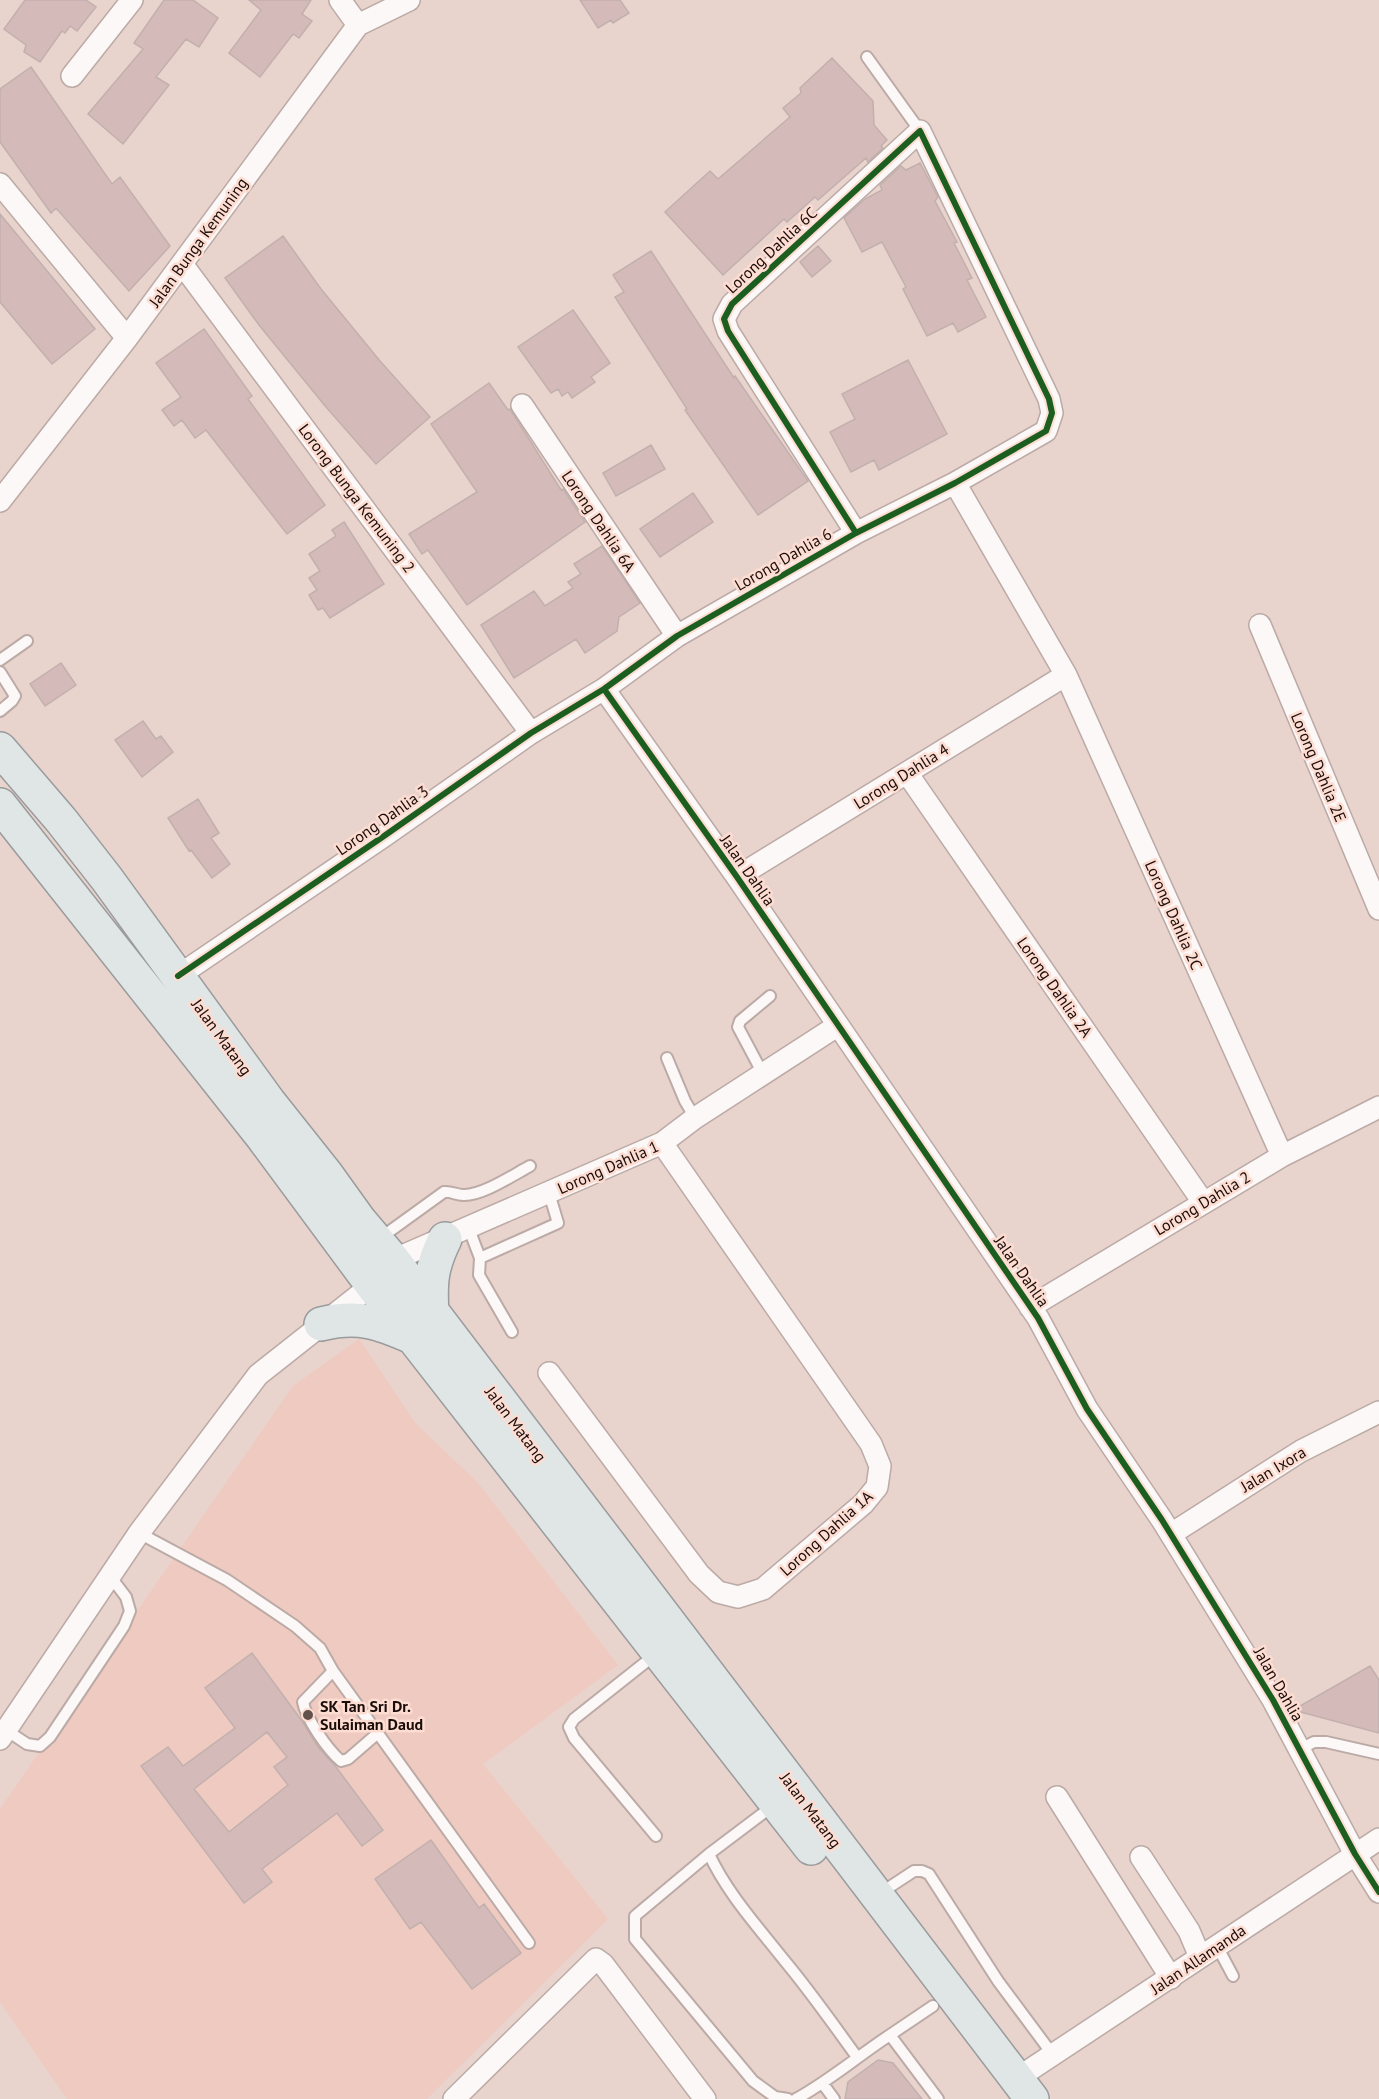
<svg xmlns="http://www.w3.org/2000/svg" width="1379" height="2099" font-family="'PT Sans',sans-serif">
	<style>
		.built { fill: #efcac0 }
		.building { fill: #d4bbb9; stroke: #c2b0ae; stroke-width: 1.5; fill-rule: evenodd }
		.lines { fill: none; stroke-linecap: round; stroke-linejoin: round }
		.lane-casing { stroke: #bbaaa5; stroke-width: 14 }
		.street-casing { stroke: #bbaaa5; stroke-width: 24 }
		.primary-casing { stroke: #999b9c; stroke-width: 36 }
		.lane { stroke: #fcf8f8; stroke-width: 10 }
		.street { stroke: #fcf8f8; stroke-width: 21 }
		.primary { stroke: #e0e5e6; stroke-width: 33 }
		.cycleway-casing { stroke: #fddcd2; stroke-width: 10 }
		.cycleway { stroke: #1b5e20; stroke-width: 6 }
		.poi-dot { fill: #62524e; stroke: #fddcd2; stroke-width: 2 }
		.labels { text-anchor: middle; stroke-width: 5; stroke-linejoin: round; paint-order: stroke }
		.street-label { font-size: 16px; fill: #1a0d09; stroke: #fddcd2 }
		.poi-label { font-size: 16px; font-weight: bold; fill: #1a0d09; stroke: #fddcd2; text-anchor: start }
	</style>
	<rect width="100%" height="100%" fill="#e9d3cd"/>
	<path class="built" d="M359 1339 415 1423 478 1483 618 1665 483 1764 608 1919 427 2099H67L0 2002V1809L293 1386Z"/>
	<path class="building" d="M25 0H86L96 7 77 31 70 26 65 33 62 31 40 62 24 52 26 45 4 29Z
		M164 0H193L218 18 199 47 186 39 156 77 169 85 123 144 88 114 143 49 134 43Z
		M249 0H311L302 14 312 21 299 38 293 34 260 77 229 53 261 10Z
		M580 0H620L629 13 613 23 611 20 598 28Z
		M832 58 873 101 874 125 887 140 881 146 883 148 868 162 866 158 818 200 815 197 787 222 784 219 723 275 665 212 710 171 718 179 790 117 783 108 801 93 800 88Z
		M31 67 112 184 120 177 170 246 129 291 56 208 51 213 0 142V89Z
		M920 163 938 197 935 201 957 242 954 243 972 278 967 280 986 317 958 332 953 323 927 336 903 289 906 287 882 242 862 252 844 218 865 199 882 190 880 185 901 166 906 170Z
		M0 214 95 329 52 364 0 302Z
		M283 236 321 289 380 361 430 417 376 464 326 407 259 325 225 278Z
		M818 246 831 261 812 277 800 262Z
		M651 251 734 378 735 376 808 481 758 515 685 410 687 409 615 297 624 292 613 275Z
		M573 310 610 363 591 377 595 382 572 398 568 392 562 396 558 389 551 393 518 347Z
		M204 329 252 396 248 399 325 505 287 534 206 430 195 438 182 420 174 426 162 410 181 397 156 363Z
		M908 360 947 434 879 470 874 460 851 472 830 432 855 419 842 394Z
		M489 383 508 410 510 409 561 490 563 489 585 522 467 605 428 550 422 554 409 534 477 492 431 424Z
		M651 445 665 469 616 496 603 473Z
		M693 493 713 522 660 557 640 529Z
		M344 522 384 584 330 618 323 608 318 610 309 595 317 590 309 578 320 571 309 554 336 536 332 530Z
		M602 546 640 603 619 617 617 631 585 653 576 639 514 678 481 625 534 591 545 606 573 588 568 582 581 574 574 564Z
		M61 663 76 685 45 706 30 684Z
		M143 721 156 739 161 736 173 752 142 777 115 740Z
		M198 799 219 833 211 838 230 864 212 878 191 850 189 851 168 818Z
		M252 1653 302 1721 318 1747 336 1767 383 1830 362 1846 337 1813 262 1869 272 1882 244 1903 141 1766 168 1747 183 1766 235 1728 205 1688ZM267 1732 287 1757 274 1767 288 1785 229 1832 194 1789Z
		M1370 1666 1379 1680V1733L1293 1710Z
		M431 1840 479 1908 484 1904 521 1953 472 1989 421 1922 410 1929 375 1879Z
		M878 2060 893 2063 922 2099H845L848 2082Z"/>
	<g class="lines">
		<g class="lane-casing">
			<path id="lane" d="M867 57 920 131
				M0 660 27 641
				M0 672 15 696 12 701 0 711
				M667 1058 685 1101 695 1118
				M763 1074 738 1027 740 1021 770 996
				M469 1229 480 1258 479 1275 512 1332
				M379 1239 444 1192C451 1191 456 1195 463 1195 482 1196 513 1175 530 1166
				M480 1258 558 1223 549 1193
				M139 1533 227 1580 295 1626 320 1648 333 1671 529 1943
				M656 1654 574 1719 569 1727 574 1738 656 1836
				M333 1671 303 1702C306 1719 328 1750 341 1761L348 1759 378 1733
				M6 1730 27 1744 40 1746 50 1737 124 1626 130 1611 126 1597 110 1576
				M1300 1749 1314 1742H1326L1379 1754
				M774 1805 709 1854C727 1893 758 1927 784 1960 810 1991 833 2024 857 2057
				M709 1854 635 1916V1939L753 2081 775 2097 788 2099
				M879 1894 914 1871H922L929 1874 998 1981 1053 2055
				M1217 1946 1233 1976
				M933 2006 890 2035 938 2099
				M823 2084 834 2099
				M796 2099C829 2081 858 2056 890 2035"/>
		</g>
		<g class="street-casing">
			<path id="street" d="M340 0 358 25
				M72 76 132 0
				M0 184 127 338
				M182 264 531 733
				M522 405 677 636
				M955 483 1066 675 1282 1156
				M0 501 127 338 358 25 409 0
				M1260 625 1379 909
				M604 689 737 877 1038 1318 1087 1409 1162 1520 1273 1700 1355 1854 1379 1892
				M907 773 1203 1202
				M737 877 1066 675
				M178 976 384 836 531 733 604 689 677 636 856 533 955 483 1046 431 1052 413 1049 399 920 131 732 304 724 319 728 331 856 533
				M393 1260 662 1143 695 1118 837 1026
				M1030 1307 1282 1156 1379 1107
				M549 1373 699 1574 718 1592 738 1597 763 1589 863 1504 877 1487 880 1466 871 1444 662 1143
				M1171 1534 1301 1451 1379 1412
				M0 1739 139 1533 258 1375 372 1285
				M1057 1797 1171 1978
				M1141 1857 1189 1931 1200 1957
				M1016 2079 1379 1839
				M454 2099 596 1959 603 1964 705 2099"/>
		</g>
		<g class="primary-casing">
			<path id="primary" d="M0 749 61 820 107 879 269 1102 327 1175 360 1221 393 1260 1032 2099
				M0 805 261 1135 372 1285 811 1848
				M432 1314C430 1283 431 1267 445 1239
				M321 1324C358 1315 378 1322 412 1337"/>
		</g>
		<use href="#lane" class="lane"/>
		<use href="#street" class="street"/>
		<use href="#primary" class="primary"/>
		<g class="cycleway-casing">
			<path id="cycleway" d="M604 689 737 877 1038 1318 1087 1409 1162 1520 1273 1700 1355 1854 1379 1892
				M178 976 384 836 531 733 604 689 677 636 856 533 955 483 1046 431 1052 413 1049 399 920 131 732 304 724 319 728 331 856 533"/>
		</g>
		<use href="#cycleway" class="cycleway"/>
	</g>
	<circle class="poi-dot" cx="308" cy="1715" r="6"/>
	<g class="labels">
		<g class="street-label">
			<text transform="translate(198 242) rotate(-54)" y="6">Jalan Bunga Kemuning</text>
			<text transform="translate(771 250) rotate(-43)" y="6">Lorong Dahlia 6C</text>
			<text transform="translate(357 498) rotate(53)" y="6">Lorong Bunga Kemuning 2</text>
			<text transform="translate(599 521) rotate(56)" y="6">Lorong Dahlia 6A</text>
			<text transform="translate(783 559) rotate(-30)" y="6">Lorong Dahlia 6</text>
			<text transform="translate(1319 767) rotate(67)" y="6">Lorong Dahlia 2E</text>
			<text transform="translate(901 776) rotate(-32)" y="6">Lorong Dahlia 4</text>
			<text transform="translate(382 820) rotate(-35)" y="6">Lorong Dahlia 3</text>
			<text transform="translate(748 870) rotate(55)" y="6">Jalan Dahlia</text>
			<text transform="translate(1174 915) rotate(66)" y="6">Lorong Dahlia 2C</text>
			<text transform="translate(1055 987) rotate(55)" y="6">Lorong Dahlia 2A</text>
			<text transform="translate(222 1037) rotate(54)" y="6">Jalan Matang</text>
			<text transform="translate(608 1167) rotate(-24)" y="6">Lorong Dahlia 1</text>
			<text transform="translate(1202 1203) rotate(-31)" y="6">Lorong Dahlia 2</text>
			<text transform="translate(1022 1271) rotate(55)" y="6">Jalan Dahlia</text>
			<text transform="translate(516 1424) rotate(53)" y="6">Jalan Matang</text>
			<text transform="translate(1273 1469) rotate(-31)" y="6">Jalan Ixora</text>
			<text transform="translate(826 1533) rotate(-42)" y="6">Lorong Dahlia 1A</text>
			<text transform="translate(1279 1684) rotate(60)" y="6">Jalan Dahlia</text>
			<text transform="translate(811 1810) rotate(53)" y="6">Jalan Matang</text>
			<text transform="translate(1198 1959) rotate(-34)" y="6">Jalan Allamanda</text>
		</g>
		<g class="poi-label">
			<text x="320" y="1712">SK Tan Sri Dr.<tspan x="320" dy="18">Sulaiman Daud</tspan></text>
		</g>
	</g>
</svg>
